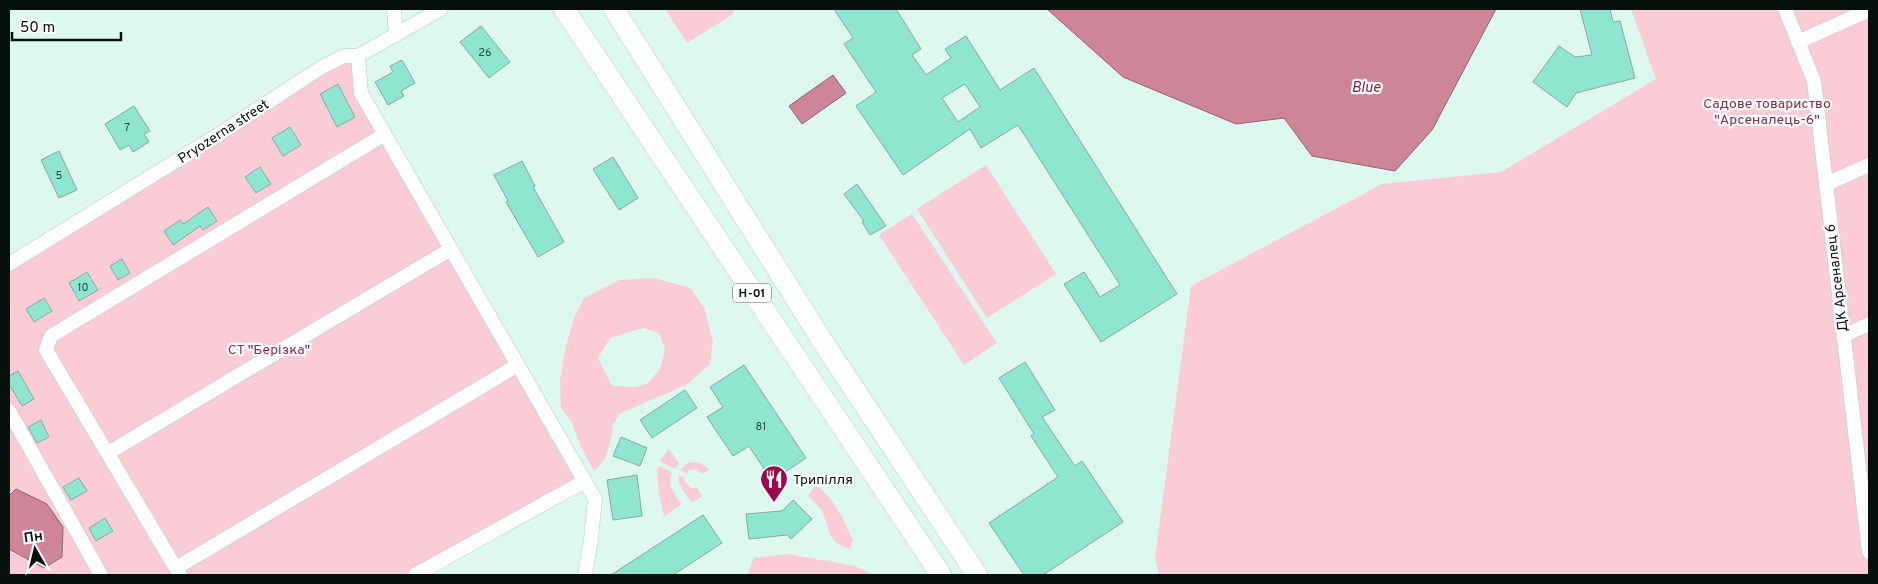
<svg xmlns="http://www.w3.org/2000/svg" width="1878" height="584" font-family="Overpass,sans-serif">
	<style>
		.green { fill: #faccd6; fill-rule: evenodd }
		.water { fill: #cd8597; stroke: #92626e }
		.building { fill: #8ee6ce; stroke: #8da79f; fill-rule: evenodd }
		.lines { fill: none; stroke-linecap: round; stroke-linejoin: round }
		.minor-casing { stroke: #b0cbc2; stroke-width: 15 }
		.primary-casing { stroke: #b0cbc2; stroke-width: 22 }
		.minor { stroke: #fff; stroke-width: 14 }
		.primary { stroke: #fff; stroke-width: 21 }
		.labels { text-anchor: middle; stroke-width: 4.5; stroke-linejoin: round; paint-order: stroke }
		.number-label { font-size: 11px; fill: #29463d }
		.shield { fill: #fff; stroke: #515856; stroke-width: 1 }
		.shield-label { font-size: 12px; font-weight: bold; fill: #07100d }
		.park-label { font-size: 14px; fill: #832d49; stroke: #fff }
		.street-label { font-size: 14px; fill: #07100d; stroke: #fff }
		.poi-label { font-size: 14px; fill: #07100d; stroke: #fff; text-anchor: start }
		.water-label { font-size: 15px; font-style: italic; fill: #7c2643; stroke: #fff }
	</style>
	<rect width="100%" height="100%" fill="#dcf8ef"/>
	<path class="green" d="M665 9H734L732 15 687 43Z
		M1631 9H1869V575H1159L1155 558 1191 286 1382 184 1501 172 1656 79Z
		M358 56 361 93 585 481 420 575H9V264L322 67Z
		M986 165 1056 274 987 318 917 209Z
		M912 214 997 343 964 365 879 235Z
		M654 278 690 288 704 307 713 341 710 364 688 384 621 413 613 424 612 435 605 459 594 471 583 451 572 423 561 407 560 380 566 346 574 318 584 298 619 280ZM643 328 659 333 665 349 660 369 648 383 635 387 612 386 598 358 610 338Z
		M669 449 679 463 675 469 660 461Z
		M698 462 705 466 709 470 702 474 697 469 689 470 687 473 680 470 687 463Z
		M659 466 672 472C667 484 674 495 682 504L664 517C662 504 654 478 659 466Z
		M678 475 684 477 685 482 691 488H697L702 496 692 503 679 484Z
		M816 485C835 499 843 519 853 540L850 549C823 540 833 530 821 510 818 505 812 500 808 495Z
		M787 554 855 566 874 575H747L754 558Z"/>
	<path class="water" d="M1047 9H1496L1432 130 1395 171 1312 156 1284 118 1236 124 1123 77Z
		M833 75 846 93 802 124 789 106Z
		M16 489 47 504 63 527 62 557 44 568 9 549V496Z"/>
	<path class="building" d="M834 9H896L921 49 912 55 926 75 951 58 945 49 966 36 1000 90 1034 68 1177 294 1101 342 1064 284 1084 272 1100 297 1120 285 1018 125 981 148 970 129 903 175 856 106 876 92 844 44 853 38ZM965 84 980 107 958 122 942 98Z
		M1580 9H1610L1613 22 1620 21 1635 78 1576 93 1567 107 1533 82 1559 46 1575 57 1592 55Z
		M481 26 510 62 489 78 460 42Z
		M402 60 415 83 401 91 404 96 388 105 375 82 393 72 390 66Z
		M338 84 355 117 337 127 320 94Z
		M134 106 150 131 144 134 149 142 133 152 129 145 120 150 105 124Z
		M290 127 301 145 283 156 272 138Z
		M59 151 77 190 59 198 41 160Z
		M613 157 638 198 619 210 593 169Z
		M522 161 535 186 533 187 564 242 538 257 506 202 508 201 494 175Z
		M260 167 271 184 256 193 245 177Z
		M857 184 886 226 870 235 862 222 864 221 844 194Z
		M208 207 217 221 203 230 200 226 173 245 164 231 180 220 183 224Z
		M122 259 130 273 118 280 110 266Z
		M87 272 98 290 79 301 69 283Z
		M44 298 52 311 34 322 26 309Z
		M1025 362 1055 410 1042 417 1075 466 1082 461 1123 522 1043 575H1024L989 523 1058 477 1031 436 1034 434 999 378Z
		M744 365 806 458 772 481 749 446 733 456 707 417 723 407 710 387Z
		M18 371 34 399 22 406 9 384V376Z
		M685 390 697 408 652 438 640 420Z
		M41 420 49 437 37 443 28 427Z
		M621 437 647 448 640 466 613 456Z
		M637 475 642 516 613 520 607 480Z
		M79 478 87 491 71 500 63 487Z
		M793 500 812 519 791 539 787 535 749 539 746 514 782 511Z
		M703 515 722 543 673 575H611Z
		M105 518 113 531 96 541 89 528Z"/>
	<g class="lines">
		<g class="minor-casing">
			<path id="minor" d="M394 9 396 35
				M1785 9 1814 81 1869 552
				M1798 42 1869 10
				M358 56 361 93 595 499 591 539 585 575
				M1826 184 1869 165
				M9 264 210 140 322 67 344 56H358L441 9
				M1843 336 1869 324
				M9 411 101 575
				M108 453 451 249
				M176 568 518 365
				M180 575 46 350 51 336 385 134
				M415 575 585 481"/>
		</g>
		<g class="primary-casing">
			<path id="primary" d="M564 9 941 575
				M614 9 823 342 977 575"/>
		</g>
		<use href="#minor" class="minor"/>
		<use href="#primary" class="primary"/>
	</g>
	<defs>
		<g id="restaurant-pin" transform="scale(1.4375)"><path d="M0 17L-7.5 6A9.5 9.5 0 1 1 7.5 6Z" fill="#9f074c" stroke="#fff"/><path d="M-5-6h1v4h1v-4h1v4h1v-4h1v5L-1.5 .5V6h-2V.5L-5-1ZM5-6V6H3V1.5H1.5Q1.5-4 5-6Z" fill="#fff"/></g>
	</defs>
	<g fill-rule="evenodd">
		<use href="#restaurant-pin" x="774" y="479"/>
	</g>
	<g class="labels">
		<g class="number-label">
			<text x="485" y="56">26</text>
			<text x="127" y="131">7</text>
			<text x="59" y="179">5</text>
			<text x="83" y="291">10</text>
			<text x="761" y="430">81</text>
		</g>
		<rect class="shield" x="733" y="283.5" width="38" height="19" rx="4"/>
		<g class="shield-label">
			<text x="752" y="297">Н-01</text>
		</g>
		<g class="park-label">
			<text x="1767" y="108">Садове товариство<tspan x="1767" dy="16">"Арсеналець-6"</tspan></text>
			<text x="269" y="354">СТ "Берізка"</text>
		</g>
		<g class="street-label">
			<text transform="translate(223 131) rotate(-33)" y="5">Pryozerna street</text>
			<text transform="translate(1836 278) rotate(-97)" y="5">ДК Арсеналец 6</text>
		</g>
		<g class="poi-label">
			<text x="793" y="484">Трипілля</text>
		</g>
		<g class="water-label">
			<text x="1366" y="92">Blue</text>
		</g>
	</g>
	<rect width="1878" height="584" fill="none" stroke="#07100d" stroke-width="20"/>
	<g transform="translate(35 549) rotate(352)" stroke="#ffffff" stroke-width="4" paint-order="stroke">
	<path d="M0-4L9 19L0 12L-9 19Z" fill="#07100d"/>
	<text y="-8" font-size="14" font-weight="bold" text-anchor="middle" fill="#07100d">Пн</text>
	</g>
	<path d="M12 32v8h109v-8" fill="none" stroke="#07100d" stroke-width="2.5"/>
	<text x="20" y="32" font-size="15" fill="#07100d" stroke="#ffffff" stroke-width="4" paint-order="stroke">50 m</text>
</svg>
